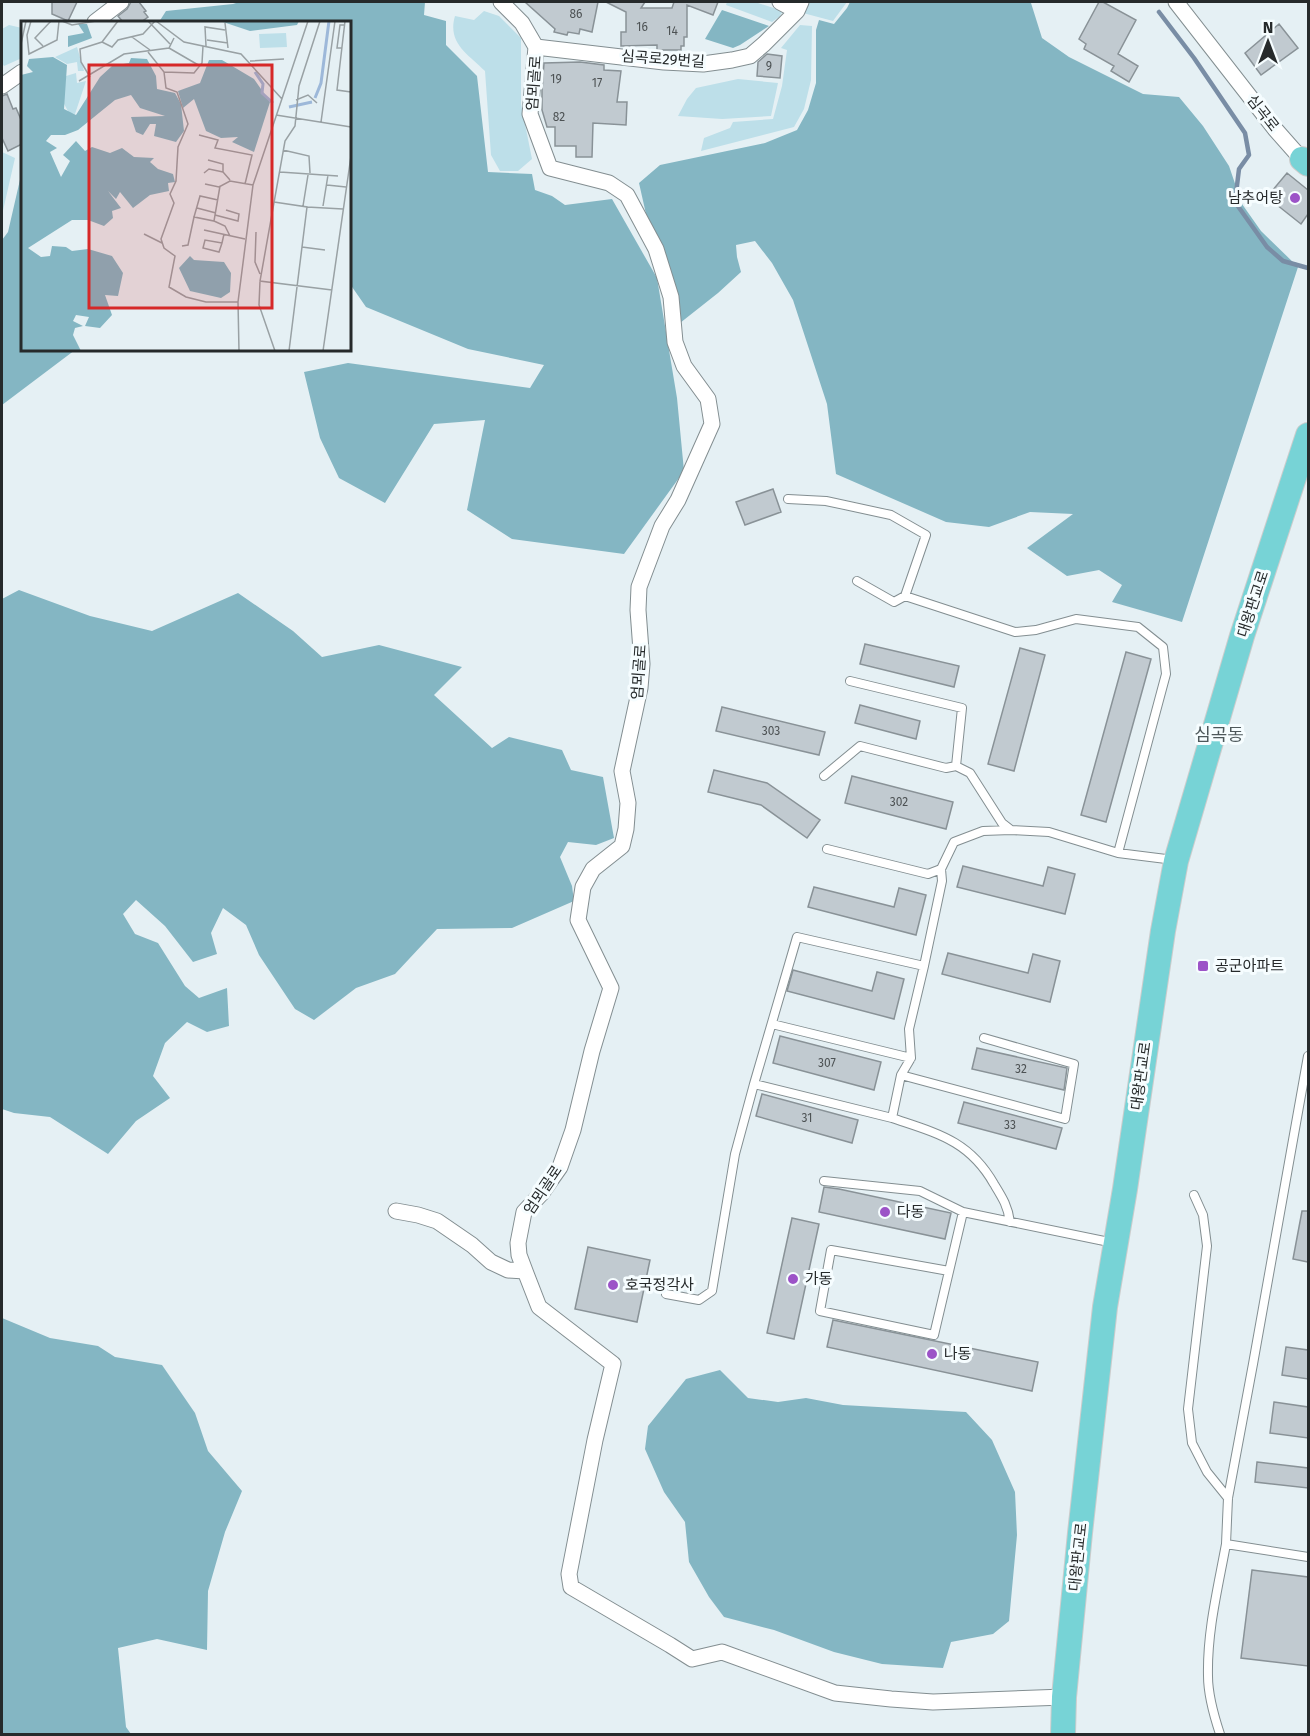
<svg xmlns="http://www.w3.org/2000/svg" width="1310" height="1736" font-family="'Fira Sans','Noto Sans KR',sans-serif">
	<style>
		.green { fill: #bddfe9 }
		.forest { fill: #84b6c3 }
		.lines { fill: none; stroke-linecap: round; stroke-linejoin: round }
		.stream { stroke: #798da5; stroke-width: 4.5 }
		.building { fill: #c1cad0; stroke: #899297; stroke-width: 1.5 }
		.service-casing { stroke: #838e91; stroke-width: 10 }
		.minor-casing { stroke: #838e91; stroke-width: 17 }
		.primary-casing { stroke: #cbcccc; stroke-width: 26 }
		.service { stroke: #fff; stroke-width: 8 }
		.minor { stroke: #fff; stroke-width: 15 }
		.primary { stroke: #77d3d6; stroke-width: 24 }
		.poi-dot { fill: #9c53c7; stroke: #f6fdff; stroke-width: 2 }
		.labels { text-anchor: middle; stroke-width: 6; stroke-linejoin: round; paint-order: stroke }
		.number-label { font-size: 12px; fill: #4d5254 }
		.street-label { font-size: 15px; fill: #262a2b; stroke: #f6fdff }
		.poi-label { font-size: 15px; fill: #262a2b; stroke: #f6fdff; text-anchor: start }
		.quarter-label { font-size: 18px; fill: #4e585b; stroke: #f6fdff }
		.inset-river { fill: none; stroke: #9db8d9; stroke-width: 3 }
		.inset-road { fill: none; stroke: #99a1a4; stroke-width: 1.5 }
		.view { fill: #d62828; fill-opacity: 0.15; stroke: #d62828; stroke-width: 3 }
		.inset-edge { fill: none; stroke: #262a2b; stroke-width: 3 }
	</style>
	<rect width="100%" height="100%" fill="#e5f0f4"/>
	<path class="green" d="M727 2H755L783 11 779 17 772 22 726 5Z
		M808 2H847L833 21 803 13Z
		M484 11 499 16 521 38V104L532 159 518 171H500L491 155 485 71C468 54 447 43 455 16L474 20Z
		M9 25 22 28V58L4 66 2 63V29Z
		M800 25 812 26 811 80 804 109 794 127 701 151 704 138 730 128 733 122 773 119 782 86 787 50 781 48Z
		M738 79 778 83 771 116 722 119 678 116 687 99 696 88Z
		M2 152 15 158 2 215Z"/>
	<path class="forest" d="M239 2H425L424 15 446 21V45L477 76 488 172 532 174 535 190 552 196 565 205 612 199 657 278 677 398 684 471 624 554 512 539 467 510 485 420 434 424 385 503 339 478 320 438 304 372 348 363 530 388 544 365 468 349 366 307 350 284V22H159L166 11 233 4Z
		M850 2 1031 3 1042 38 1069 57 1143 94 1179 97 1203 126 1229 166 1242 204 1261 231 1298 267 1182 622 1112 602 1122 585 1099 570 1067 576 1027 548 1073 514 1030 512 989 527 946 522 836 474 827 404 793 300 772 263 755 241 736 245 737 257 741 272 718 293 680 323 646 214 639 183 660 165 765 143 797 130 808 110 816 83V30L819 20 834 24 847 8Z
		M722 10 769 26 740 45 733 48 705 39Z
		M22 171V350H75L2 405V240L8 232Z
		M19 590 90 616 152 631 238 593 293 631 322 657 379 645 462 667 434 695 492 748 509 737 562 750 571 770 603 777 614 838 596 845 568 842 560 857 572 886 574 901 512 928 437 929 395 974 356 988 314 1020 295 1009 259 955 246 925 223 908 211 933 217 954 193 962 165 926 136 900 123 914 135 934 158 943 185 986 199 998 227 988 229 1026 207 1032 187 1022 165 1043 153 1076 170 1098 136 1121 108 1154 50 1117 14 1113 2 1109V599Z
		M2 1318 50 1338 98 1346 115 1357 162 1365 195 1413 208 1451 242 1491 225 1532 208 1591 207 1650 157 1639 118 1648 126 1727 131 1734H2Z
		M720 1370 748 1398 778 1402 806 1398 843 1405 966 1412 992 1440 1015 1492 1017 1535 1009 1621 993 1634 951 1642 943 1668 882 1664 834 1652 774 1630 724 1617 709 1597 689 1562 685 1522 664 1492 645 1449 648 1426 686 1379Z"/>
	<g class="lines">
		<path class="stream" d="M1159 12 1194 58 1245 133 1249 155 1239 169 1235 202 1267 247 1283 261 1308 268"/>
	</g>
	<path class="building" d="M52 2H77L68 21 52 14Z
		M131 2H139L146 11 144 12 148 17 141 22H123L118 16 127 9Z
		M525 2H598L592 32 580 29 579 34 568 32 567 35 554 32 555 29Z
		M606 2H645L641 8H672L674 2H718L713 15 687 5V37H684V46H681V50H657V45L621 46V32H626V12Z
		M1099 2H1103L1136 20 1118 54 1138 66 1129 82 1111 71 1114 66 1084 49 1086 44 1079 39Z
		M1279 24 1298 48 1261 75 1245 53Z
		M767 54 782 56 780 78 757 76 758 62Z
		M580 62 604 65V70L621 71 617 102H627L626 125 593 123 592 157H576V146H555V127H547L542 110V90L544 63Z
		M7 94 13 109 16 108 22 122V144L8 151 2 138V96Z
		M1287 173 1308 190V214L1301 224 1267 197Z
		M773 489 781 512 745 525 736 502Z
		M865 644 959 666 954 687 860 664Z
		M1020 648 1045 655 1014 771 988 764Z
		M1126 652 1151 659 1106 822 1081 815Z
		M860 705 920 721 916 739 855 723Z
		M722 707 825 732 819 755 716 731Z
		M714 770 767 783 820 820 807 838 761 805 708 792Z
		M852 776 953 802 946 829 845 803Z
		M963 866 1043 886 1048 867 1075 874 1065 914 957 887Z
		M814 887 894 907 899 888 926 895 916 935 808 907Z
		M948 953 1028 973 1033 954 1060 961 1050 1002 942 974Z
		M793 970 872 991 877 972 904 979 894 1019 787 991Z
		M780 1036 881 1062 874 1090 773 1063Z
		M977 1048 1067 1068 1064 1090 972 1069Z
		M762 1094 858 1120 852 1143 756 1116Z
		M964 1102 1062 1128 1056 1149 958 1123Z
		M824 1187 839 1189 951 1213 945 1239 819 1212Z
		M1302 1211H1308V1262L1293 1259Z
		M792 1218 819 1224 794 1339 767 1333Z
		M588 1247 650 1260 637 1322 575 1309Z
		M833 1320 1038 1362 1032 1391 827 1347Z
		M1286 1347 1308 1350V1379L1282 1375Z
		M1274 1402 1308 1407V1438L1270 1433Z
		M1257 1462 1308 1468V1488L1255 1482Z
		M1252 1570 1308 1577V1666L1241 1658Z"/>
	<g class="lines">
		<g class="service-casing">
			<path id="service" d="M788 499 826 501 891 515 926 535 905 596 1015 632 1036 630 1076 619 1138 627 1163 647 1166 674 1118 853
				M857 581 894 602 905 596
				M850 681 962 708 956 766 970 773 1002 823 1011 830
				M824 776 860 746 946 768 956 766
				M827 849 928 874 941 869 954 842 983 831 1011 830 1049 832 1118 853 1174 860
				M772 1024 911 1058
				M1308 1056 1253 1364 1228 1498 1226 1544 1308 1557
				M901 1075 1065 1119 1074 1064 984 1038
				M754 1084 797 937 924 966
				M892 1118C936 1133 969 1140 994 1184 1002 1197 1008 1206 1010 1222
				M824 1181 920 1191 963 1212 1114 1243
				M1194 1195 1203 1215 1207 1246 1188 1409 1192 1443 1207 1472 1228 1498
				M949 1271 831 1250 820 1311 934 1335 963 1212
				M666 1294 699 1300 712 1291 735 1154 754 1084 892 1118 901 1075 911 1058 909 1029 924 966 942 881 941 869
				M1220 1734C1214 1716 1208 1695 1208 1676 1207 1631 1218 1588 1226 1544"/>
		</g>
		<g class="minor-casing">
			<path id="minor" d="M501 2 522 23 536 47 530 114 550 168 609 183 627 195 656 249 671 297 675 342 684 366 708 399 712 424 678 500 662 526 639 587 638 610 642 664 640 688 622 771 628 803 626 829 622 846 593 869 583 887 578 920 611 988 592 1051 573 1130 560 1167 541 1194 524 1212 518 1243 519 1255 525 1271 539 1307 613 1364 595 1440 569 1574 571 1587 670 1645 692 1659 722 1652 835 1693 891 1699 933 1702 1064 1697
				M780 2 797 11
				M1176 2 1275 129 1306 164
				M95 22 121 2
				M536 47 664 62 703 64 732 60 750 56 764 44 797 11 801 2
				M2 86 22 72
				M396 1211 418 1215 437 1221 472 1245 491 1262 508 1270 525 1271"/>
		</g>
		<g class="primary-casing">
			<path id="primary" d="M1302 159 1308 164
				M1063 1734 1064 1697 1080 1533 1105 1307 1125 1189 1163 931 1176 861 1242 636 1308 435"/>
		</g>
		<use href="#service" class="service"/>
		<use href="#minor" class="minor"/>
		<use href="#primary" class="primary"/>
	</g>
	<g class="poi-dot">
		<circle cx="1295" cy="198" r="6"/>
		<rect x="1197" y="960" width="12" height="12" rx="3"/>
		<circle cx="885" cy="1212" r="6"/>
		<circle cx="793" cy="1279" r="6"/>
		<circle cx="613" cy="1285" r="6"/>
		<circle cx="932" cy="1354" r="6"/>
	</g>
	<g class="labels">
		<g class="number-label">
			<text x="576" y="18">86</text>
			<text x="642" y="31">16</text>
			<text x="672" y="35">14</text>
			<text x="769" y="70">9</text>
			<text x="556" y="83">19</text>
			<text x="597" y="87">17</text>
			<text x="559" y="121">82</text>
			<text x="771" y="735">303</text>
			<text x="899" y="806">302</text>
			<text x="827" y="1067">307</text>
			<text x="1021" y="1073">32</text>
			<text x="807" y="1122">31</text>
			<text x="1010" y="1129">33</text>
		</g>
		<g class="street-label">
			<text transform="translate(663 59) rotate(4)" y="5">심곡로29번길</text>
			<text transform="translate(534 83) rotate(-86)" y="5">엄뫼골로</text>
			<text transform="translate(1263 113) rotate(52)" y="5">심곡로</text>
			<text transform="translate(1253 604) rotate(-72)" y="5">대왕판교로</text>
			<text transform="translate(639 672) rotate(-86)" y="5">엄뫼골로</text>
			<text transform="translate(1141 1076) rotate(-82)" y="5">대왕판교로</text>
			<text transform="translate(543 1190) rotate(-56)" y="5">엄뫼골로</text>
			<text transform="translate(1078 1557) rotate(-84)" y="5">대왕판교로</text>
		</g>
		<g class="poi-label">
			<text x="1283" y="203" text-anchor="end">남추어탕</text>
			<text x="1215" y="971">공군아파트</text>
			<text x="897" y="1217">다동</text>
			<text x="805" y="1284">가동</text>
			<text x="625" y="1290">호국정각사</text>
			<text x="944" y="1359">나동</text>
		</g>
		<g class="quarter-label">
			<text x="1219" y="741">심곡동</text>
		</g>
	</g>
	<g transform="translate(21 21)">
		<rect width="330" height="330" fill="#e5f0f4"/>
		<path d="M265 12 266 26 239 27 238 13ZM56 26 63 50H57L56 41 46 43 34 36ZM55 52 56 62 65 60 54 93 48 92 42 81 45 55Z" fill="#bddfe9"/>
		<path d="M278 0 276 4 229 10 202 1ZM57 3H66L71 17 47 26V15L63 12ZM32 36 46 44 43 88 55 94 79 56 91 45 108 42 110 37 126 38 135 55 136 68 154 72 160 83 163 110 155 121 133 115 135 103H129L122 114 115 111 110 96 144 95 119 87 110 74 94 79 57 109 44 114H30L25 120 36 127 29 131 40 156 49 140 42 134 55 120 64 130 71 126 89 132 101 127 113 136 133 137 129 141 137 148 152 153 154 161 147 162 148 170 129 174 112 187 99 171 95 178 87 170 100 187 91 190 92 197 83 205 67 199H51L7 227 20 236 29 235 31 225 45 226 51 230 67 228 91 235 102 252 97 275 84 274 91 294 79 307 64 305 68 296 55 294 52 300 62 305 54 307 52 314 60 330H0V54L12 51 6 45 8 38ZM188 39H201L233 58 249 81 233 131 211 121 217 116 200 117 185 110 173 78 162 87 157 70 179 62ZM169 235 173 239 203 241 210 252 209 271 200 277 169 270 158 247Z" fill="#84b6c3"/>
		<path class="inset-river" d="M234 51 242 63 241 72 252 82M294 77 300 62 308 0M268 86 291 81"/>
		<path class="inset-road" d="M10 0 6 14 8 33 36 19 38 0M41 0 51 4 75 0M127 0 149 23M135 0 163 21 220 33 261 78M299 0 278 65 274 105 264 120 239 260 311 269M324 0 316 69 330 71M204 2 207 27M111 16 129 29M186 19 207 22M81 21 91 26 97 19 122 13 134 0M0 23 5 0M22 25 14 17 30 0M185 25 184 6 204 9M148 27 179 45M321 27H316L319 4H324M127 31 143 51 145 67 156 71 167 103 157 126 155 160 149 173 153 182 140 218 143 227 154 235 148 266 165 276 185 281H217M229 40 263 38M143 51 173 52 181 42 182 25M69 56 60 41 59 28 81 21 97 0M58 60 103 33 148 27 153 17M275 79 287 74 296 82M255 94 330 106M300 101 314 0M178 114 197 119 194 127 231 134 224 163M262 129 288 135 289 152M187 139 202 143V151L209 159M259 151 317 155M183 152 188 148 202 151M184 163 198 166 209 160 232 164M306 164 325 166M253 181 286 186 268 330M282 185 287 154M302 185 307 154M286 186 322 188M176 187 195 192M194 194 217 200 218 193 205 189M173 196 179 175 197 179M193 200 204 205 209 215M183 209 224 218M235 211 234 241 239 253M123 213 141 222M201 222 184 219 182 227 198 231 201 222 203 213M161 225 167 224 173 196 193 200 199 165M281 226 304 229M239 260 238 284 254 330M218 330 217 281 232 164 287 0M302 330 330 135"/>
		<path class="view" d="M68 44H251V287H68Z"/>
		<rect width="330" height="330" class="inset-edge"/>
	</g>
	<rect width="1310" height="1736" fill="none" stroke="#262a2b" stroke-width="6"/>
	<g transform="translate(1268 42)" stroke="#f6fdff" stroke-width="4.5" paint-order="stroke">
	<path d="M0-4.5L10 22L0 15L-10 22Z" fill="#262a2b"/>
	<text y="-9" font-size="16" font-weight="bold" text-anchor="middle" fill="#262a2b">N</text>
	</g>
</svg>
